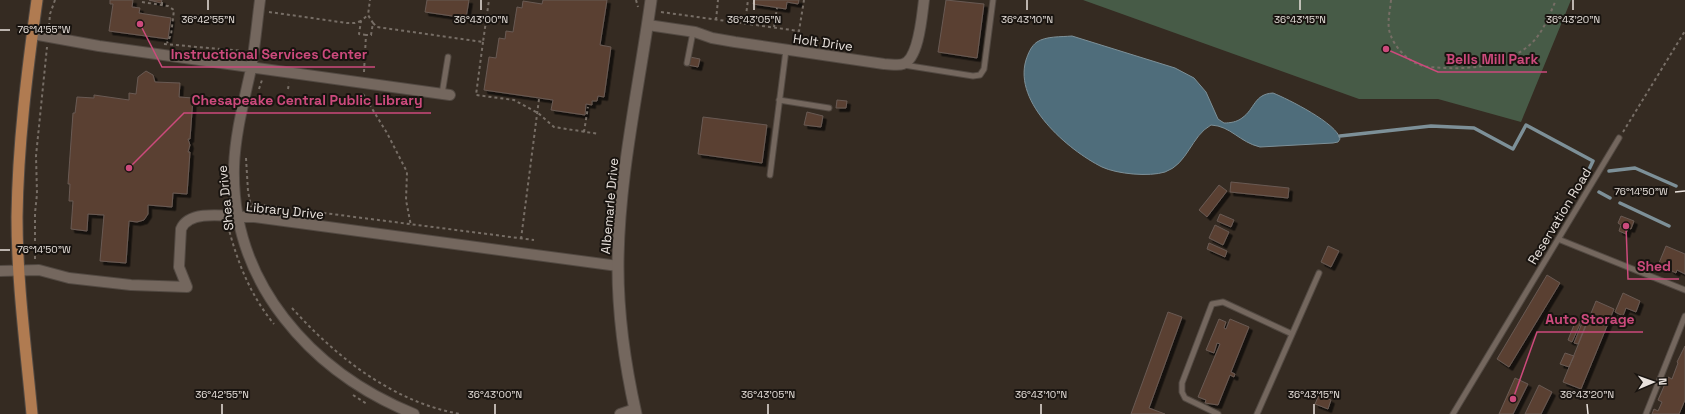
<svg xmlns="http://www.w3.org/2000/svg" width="1685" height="414" font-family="'Space Grotesk',sans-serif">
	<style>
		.green { fill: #475b47 }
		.water { fill: #4f6d7b; stroke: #7d9098 }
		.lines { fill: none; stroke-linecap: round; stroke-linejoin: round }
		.stream { stroke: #7d9098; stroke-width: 3.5 }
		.building { fill: #5a4033; stroke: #695a53; filter: url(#shadow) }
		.service-casing { stroke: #524942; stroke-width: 7 }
		.minor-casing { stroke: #524942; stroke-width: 12 }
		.tertiary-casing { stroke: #524942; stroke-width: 13 }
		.primary-casing { stroke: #524942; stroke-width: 13 }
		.path { stroke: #776e66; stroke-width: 2; stroke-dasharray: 3 3; stroke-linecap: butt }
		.service { stroke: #74675e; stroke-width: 5 }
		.minor { stroke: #74675e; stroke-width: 10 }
		.tertiary { stroke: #74675e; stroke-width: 11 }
		.primary { stroke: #b07b51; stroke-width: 11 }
		.ticks { fill: none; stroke: #e9e2dd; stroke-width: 1.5 }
		.labels { text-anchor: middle; stroke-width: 4; stroke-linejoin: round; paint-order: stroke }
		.street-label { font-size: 13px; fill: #e9e2dd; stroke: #191410 }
		.ticks-label { font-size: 10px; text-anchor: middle; fill: #e9e2dd; stroke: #191410; stroke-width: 4; stroke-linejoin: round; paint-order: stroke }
		.leader { fill: none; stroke: #cc4a7c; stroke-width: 1.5 }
		.callout-dot { fill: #cc4a7c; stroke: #191410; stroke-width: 1.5 }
		.callout-label { font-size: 14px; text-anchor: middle; font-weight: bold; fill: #cc4a7c; stroke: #191410; stroke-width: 4; stroke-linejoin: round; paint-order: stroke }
	</style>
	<defs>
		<filter id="shadow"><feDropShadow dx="3.5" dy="3.5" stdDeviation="0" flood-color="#0009"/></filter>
	</defs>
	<rect width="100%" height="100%" fill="#352b22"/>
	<path class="green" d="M1083 0H1571L1521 122 1438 99H1359Z"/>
	<path class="water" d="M1072 36 1175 68 1194 78 1206 92 1218 119 1224 123C1230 123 1237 122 1242 118 1255 109 1254 94 1273 93 1288 99 1338 124 1340 139L1338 142 1333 143 1260 147C1239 142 1231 126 1211 125 1191 136 1188 164 1165 172 1149 177 1117 174 1102 167 1068 150 1013 103 1026 60 1028 54 1031 46 1037 42 1046 36 1061 37 1072 36Z"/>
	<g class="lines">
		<path class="stream" d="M1340 136 1431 126 1474 128 1513 149 1526 125 1593 161 1583 182
			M1609 171 1635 168 1676 186
			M1599 192 1610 198
			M1620 203 1669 226"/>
	</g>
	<path class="building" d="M110 0H133L132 7 140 8 139 13 171 18 168 39 109 31 113 4H110Z
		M149 0H162L161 3Z
		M427 0H469L466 18 425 12Z
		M543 0H607L600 45 611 47 604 97 598 96 597 101H592V105L586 104 585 115 551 110 553 100 484 90 489 57 496 58 499 38 505 39 506 31 513 32 517 7 522 8 523 1 542 4Z
		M754 0H799L798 4 787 2 786 9 753 4Z
		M946 0 984 4 977 58 938 52Z
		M690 57 700 59 698 67 688 65Z
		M146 71 153 75 155 82 180 83 179 97 193 98 190 139H188L190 145 188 152H190L187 194 173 193 172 207 148 205V214L144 220 137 222 129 221 126 263 100 261 104 215 88 214 87 231 71 229 73 201H69L70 184H68L73 113H75L77 97 94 98V95L129 100V93L136 94 138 77Z
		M837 100 847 101 846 108H836Z
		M807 112 823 116 821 127 804 125Z
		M703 117 767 125 762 163 698 154Z
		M1231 182 1289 188 1288 198 1230 192Z
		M1219 185 1227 191 1207 217 1199 210Z
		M1220 214 1234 220 1231 227 1217 221Z
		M1621 216 1634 221 1631 229 1628 228 1626 234 1619 231 1621 225 1618 223Z
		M1215 225 1229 232 1223 245 1209 238Z
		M1209 243 1227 251 1225 257 1207 249Z
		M1328 246 1339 251 1331 267 1321 262Z
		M1666 246 1685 254V274L1677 270 1676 273 1670 270 1671 268 1659 263Z
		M1547 275 1560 283 1509 367 1497 359Z
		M1623 293 1640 301 1636 312 1626 308 1623 316 1615 312Z
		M1596 301 1614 309 1581 389 1563 382Z
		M1168 312 1182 317 1149 408 1165 414H1131Z
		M1219 319 1226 322 1224 328 1226 329 1230 319 1249 327 1231 372 1235 374 1234 377 1230 375 1218 405 1205 403 1206 400 1198 397 1220 344 1217 343 1214 353 1206 350Z
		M1576 320 1581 322 1572 342 1568 340Z
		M1582 323 1586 324 1578 344 1574 343Z
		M1685 346V400L1679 414H1652L1654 409 1658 411 1662 402 1658 400 1668 377 1672 379 1678 363 1677 362Z
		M1565 353 1574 356 1569 367 1560 364Z
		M1515 378 1528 384 1513 414H1499Z
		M1539 385 1552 392 1541 414H1525Z
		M1319 395 1331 400 1328 409 1315 404Z"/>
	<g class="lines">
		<g class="service-casing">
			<path id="service" d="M687 63 693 32
				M904 65 973 76 980 75 984 69 993 0
				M442 94 448 57
				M779 100 829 108
				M770 175 786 50
				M1558 239 1685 290
				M1218 414 1185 398 1182 392V383L1212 304 1223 302 1292 334
				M1257 414 1319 273
				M1453 414 1619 138
				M1646 414 1685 316"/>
		</g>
		<g class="minor-casing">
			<path id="minor" d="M260 0C257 23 255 46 251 69 244 101 235 134 234 167 231 283 311 372 414 414
				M648 25 695 32 712 38 735 42 884 64C890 64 898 66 903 64 919 59 922 15 924 0
				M33 34 99 46 450 95
				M0 271 39 270 69 278 131 285 187 287 179 267 181 229C190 207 235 218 254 217L618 266
				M620 414 635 409"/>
		</g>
		<g class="tertiary-casing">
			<path id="tertiary" d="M636 414C625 365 618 317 618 267 618 178 639 88 651 0"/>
		</g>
		<g class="primary-casing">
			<path id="primary" d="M32 414C26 349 17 283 17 217 18 144 27 72 37 0"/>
		</g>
		<path class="path" d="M636 0 638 7
			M1391 0C1390 12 1386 25 1391 36 1395 47 1407 60 1418 64 1426 68 1436 67 1445 68 1474 69 1501 66 1526 48 1542 36 1548 18 1556 0
			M142 2 168 6 174 10 171 35 167 43
			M162 5V0
			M269 12 347 23H355L361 21
			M661 12 799 31 804 0
			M716 20 718 0
			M373 23 377 27 483 42 489 0
			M745 23 748 0
			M49 26 50 14 55 0
			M774 27 777 8
			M366 35 359 34 361 21 368 15
			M483 42 476 95 514 100 538 113 554 127 599 134
			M164 44 243 51
			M364 72 366 35H371L373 23 368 15 370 0
			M259 89 262 80
			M288 89 289 83
			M363 94 387 133 407 172 406 200 411 226
			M584 132 588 107
			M1623 132 1685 31
			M246 158 248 191 251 207
			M246 203 534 240
			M228 226C237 261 250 295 274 324
			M521 239 539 99
			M35 259V213L37 194 36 156 47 47
			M292 308C336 357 393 402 460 414
			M353 395 367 404"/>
		<use href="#service" class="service"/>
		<use href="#minor" class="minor"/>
		<use href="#tertiary" class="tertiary"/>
		<use href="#primary" class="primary"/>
	</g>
	<path class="ticks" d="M208 0V10M481 0V10M754 0V10M1027 0V10M1300 0V10M1573 0V10M0 30H10M1675 192 1685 191M0 250H10M222 404V414M495 404V414M768 404V414M1041 404V414M1314 404V414M1587 404 1588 414"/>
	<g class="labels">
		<g class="street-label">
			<text transform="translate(823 42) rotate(8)" y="5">Holt Drive</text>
			<text transform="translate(225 198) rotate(-96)" y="5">Shea Drive</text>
			<text transform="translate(609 206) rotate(-85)" y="5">Albemarle Drive</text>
			<text transform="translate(285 210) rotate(6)" y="5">Library Drive</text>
			<text transform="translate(1559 216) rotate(-59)" y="5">Reservation Road</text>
		</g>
	</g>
	<g class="ticks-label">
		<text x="208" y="23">36°42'55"N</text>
		<text x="481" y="23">36°43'00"N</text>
		<text x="754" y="23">36°43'05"N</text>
		<text x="1027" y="23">36°43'10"N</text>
		<text x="1300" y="23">36°43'15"N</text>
		<text x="1573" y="23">36°43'20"N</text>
		<text x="44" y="33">76°14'55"W</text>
		<text x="1641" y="195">76°14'50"W</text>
		<text x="44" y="253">76°14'50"W</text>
		<text x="222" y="398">36°42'55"N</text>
		<text x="495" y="398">36°43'00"N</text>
		<text x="768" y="398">36°43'05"N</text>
		<text x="1041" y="398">36°43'10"N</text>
		<text x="1314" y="398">36°43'15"N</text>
		<text x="1587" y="398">36°43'20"N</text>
	</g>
	<path class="leader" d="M140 24L162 67H375M1386 49L1438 72H1547M129 168L184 113H431M1626 226L1628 279H1679M1513 399L1537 332H1643"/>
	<g class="callout-dot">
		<circle cx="140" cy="24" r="4"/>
		<circle cx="1386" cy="49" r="4"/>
		<circle cx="129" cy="168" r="4"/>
		<circle cx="1626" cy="226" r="4"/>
		<circle cx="1513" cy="399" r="4"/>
	</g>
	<g class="callout-label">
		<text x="269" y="59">Instructional Services Center</text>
		<text x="1492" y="64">Bells Mill Park</text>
		<text x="307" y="105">Chesapeake Central Public Library</text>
		<text x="1654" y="271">Shed</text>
		<text x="1590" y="324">Auto Storage</text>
	</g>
	<g transform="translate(1653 382) rotate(88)" stroke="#191410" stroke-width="3" paint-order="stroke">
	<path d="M0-3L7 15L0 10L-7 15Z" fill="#e9e2dd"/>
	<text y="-6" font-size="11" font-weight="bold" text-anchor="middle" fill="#e9e2dd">N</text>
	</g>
</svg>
